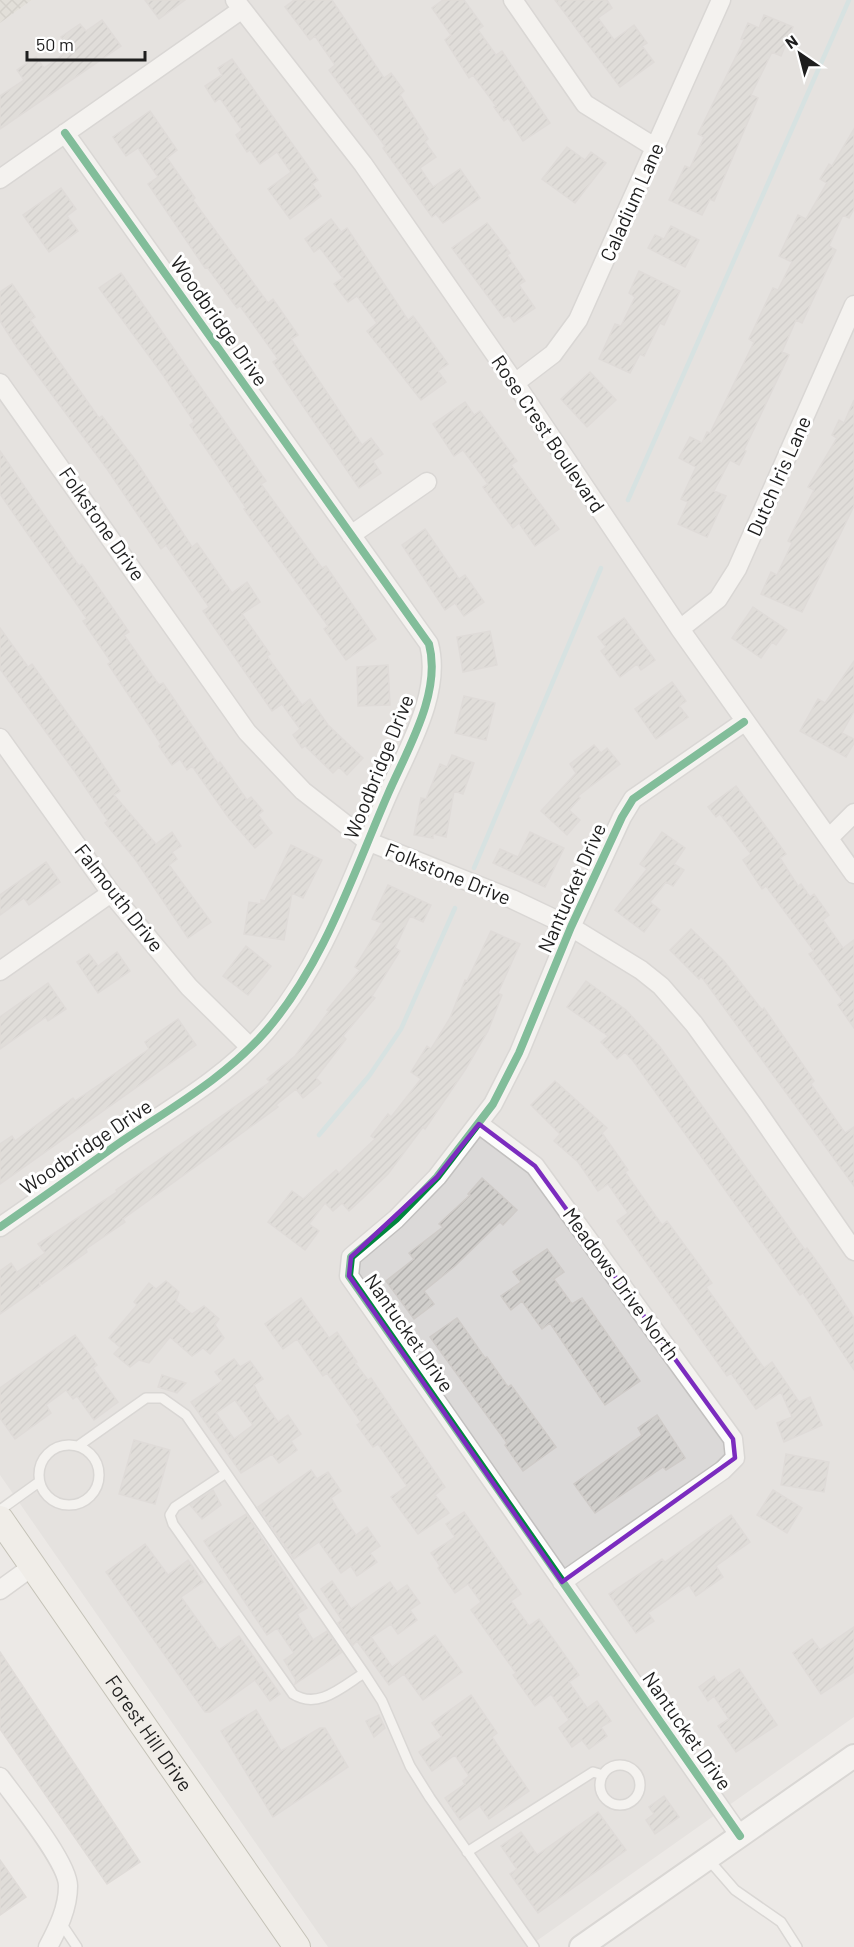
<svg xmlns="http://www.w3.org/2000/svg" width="854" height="1947" font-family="Barlow,sans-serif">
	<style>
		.residential { fill: #dbd9d8 }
		.construction { fill: url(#construction-cross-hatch) }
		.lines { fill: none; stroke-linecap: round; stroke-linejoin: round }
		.stream { stroke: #bcd9dc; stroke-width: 4.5 }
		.building { fill: url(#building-hatch); stroke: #cfcbc8; stroke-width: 1.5; fill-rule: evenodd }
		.service-casing { stroke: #c2c0bf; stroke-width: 12 }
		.minor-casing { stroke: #c2c0bf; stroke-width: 21 }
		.tertiary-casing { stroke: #c2c0bf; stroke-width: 26 }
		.secondary-casing { stroke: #949380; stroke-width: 28 }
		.service { stroke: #fcfcfb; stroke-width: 9 }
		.minor { stroke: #fcfcfb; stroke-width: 18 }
		.tertiary { stroke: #fcfcfb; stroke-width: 22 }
		.secondary { stroke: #f3f2ea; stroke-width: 26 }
		.cycleway-casing { stroke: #fff; stroke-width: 11 }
		.cycleway { stroke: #00873e; stroke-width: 8 }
		.marked { fill: none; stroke: #7b2cbf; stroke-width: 4.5; stroke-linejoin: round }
		.labels { text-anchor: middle; stroke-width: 6; stroke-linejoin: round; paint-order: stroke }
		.street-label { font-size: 20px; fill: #1e1e1e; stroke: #fff }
	</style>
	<defs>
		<pattern id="construction-cross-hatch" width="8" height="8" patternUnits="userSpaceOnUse" patternTransform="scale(1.5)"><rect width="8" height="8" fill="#d5d2c9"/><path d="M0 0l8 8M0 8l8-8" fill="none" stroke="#b6b4ac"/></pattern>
		<pattern id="building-hatch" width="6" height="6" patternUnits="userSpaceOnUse" patternTransform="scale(1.5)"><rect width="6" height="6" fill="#d0cecb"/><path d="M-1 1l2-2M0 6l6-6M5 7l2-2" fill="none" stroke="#b2b0ae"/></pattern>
	</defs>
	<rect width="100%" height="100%" fill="#ece9e6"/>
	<path class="residential" d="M32 0H854V1717L528 1947H328L0 1475V23Z"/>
	<path class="construction" d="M0 0H32L0 23Z"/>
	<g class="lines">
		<path class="stream" d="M628 500 849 0
			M474 868 601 568
			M319 1135 369 1076 401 1029 455 908"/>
	</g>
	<path class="building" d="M145 0H185L159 19Z
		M294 0H332L384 78 391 73 404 91 400 95 428 139 425 142 436 157 420 168 433 187 460 169 480 198 443 223 436 214 432 217 383 148 385 146 329 70 335 65 315 36 310 40 285 7Z
		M443 0H464L483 26 478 30 496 55 502 51 550 123 523 141 508 118 504 121 494 107 496 106 473 75 469 78 445 40 451 35 432 8Z
		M555 0H607L612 8 598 18 614 40 634 25 647 43 642 46 654 62 620 87Z
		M764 15 793 27 781 56 772 52 751 95 758 98 714 201 710 199 702 215 669 200 685 166 690 168 704 137 698 134 744 40 741 39 748 23 759 28Z
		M102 20 121 46 0 129V96L24 80 17 70 36 57 44 68 69 50 61 37 80 24 86 31Z
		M232 59 318 180 312 184 321 196 290 219 268 189 291 172 277 152 260 164 250 150 247 152 236 135 242 130 220 98 215 102 205 86 222 75 218 68Z
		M150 111 177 150 167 158 195 198 193 200 268 303 273 299 298 335 291 339 362 445 371 438 383 454 373 461 381 473 359 488 273 362 278 359 240 306 237 308 207 267 205 268 148 184 158 177 138 148 126 156 113 137Z
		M854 129V209L849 218 843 215 829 246 836 250 802 323 796 320 782 352 789 355 744 450 746 451 739 465 730 460 714 491 726 496 707 537 678 524 688 502 681 499 696 467 679 458 690 437 702 443 707 432 710 433 754 342 749 339 773 288 778 290 792 262 779 256 798 215 806 219 827 183 820 179 829 164 832 166Z
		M567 147 585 160 591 152 606 163 575 203 542 179Z
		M61 188 76 209 67 216 78 231 49 252 23 215Z
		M331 219 341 232 347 228 408 320 413 316 448 364 438 371 446 382 421 400 367 331 377 323 357 296 348 302 334 284 343 278 320 248 314 252 305 239Z
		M487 223 510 253 507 255 525 281 519 285 535 308 514 322 509 315 504 318 452 248Z
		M671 226 699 240 685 267 648 248 655 235 664 239Z
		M639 271 680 291 664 325 660 323 644 356 640 354 630 373 599 359 615 324 621 326 635 297 629 293Z
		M121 273 266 481 261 484 322 568 326 566 376 639 346 660 324 629 328 626 244 509 246 508 190 425 194 422 163 375 99 288Z
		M12 284 35 317 30 320 99 418 102 416 136 461 192 547 197 543 232 593 247 582 260 602 242 614 270 654 267 656 302 705 310 699 328 725 363 758 347 775 339 767 333 773 305 746 302 748 293 735 300 729 282 704 272 711 203 611 209 607 166 545 161 549 107 469 16 346 0 321V292Z
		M590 372 616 400 587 427 561 399Z
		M854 400V506L802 612 761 594 771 572 777 575 792 543 788 541 814 490 808 487 837 438 832 435 839 420 844 423Z
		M465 402 474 415 480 411 517 461 511 465 559 529 535 546 519 523 513 528 493 501 483 487 488 484 463 450 454 456 433 424Z
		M0 451 79 566 82 564 103 594 129 632 124 635 159 685 163 683 218 764 220 762 247 800 251 797 263 811 258 815 272 833 255 848 228 817 192 766 187 770 180 759 172 765 159 746 161 744 108 664 111 662 83 621 87 619 0 494Z
		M425 529 459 579 465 575 484 602 464 616 455 603 445 610 402 545Z
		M753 607 787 630 776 645 772 642 761 658 732 638Z
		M624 618 655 660 641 670 637 664 620 677 601 651 606 647 598 637Z
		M0 628 28 667 32 664 89 744 120 791 114 795 156 844 172 832 181 846 172 852 177 859 169 865 211 922 188 938 135 859 105 823 108 821 75 772 0 669Z
		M490 631 497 665 463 672 457 637Z
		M854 661V711L842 733 854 739V743L846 757 800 731 818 699 825 703Z
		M388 665 390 705 358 706 357 667Z
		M672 682 686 701 679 706 688 717 656 739 635 709Z
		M464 696 495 703 486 740 455 733Z
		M594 745 601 753 607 748 620 764 578 796 580 798 569 810 580 820 567 835 541 811 576 773 570 764Z
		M452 755 474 763 463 794 454 791 446 837 433 834V838L414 835 421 798 426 799 440 764 447 767Z
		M736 786 786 854 780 858 798 886 801 884 810 897 814 894 829 915 823 920 843 948 854 940V1028L838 1005 843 1001 809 954 814 951 766 886 762 889 743 860 751 854 720 814 716 817 708 807Z
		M530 832 564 848 545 887 493 863 500 849 518 857Z
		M662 832 685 848 674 864 684 870 673 886 666 882 650 902 660 910 644 932 615 910 647 869 640 864Z
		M291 845 322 860 303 898 292 893 284 940 244 934 249 902 261 904V900L265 901Z
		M46 862 60 882 29 905 24 898 0 915V895Z
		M388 885 431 905 423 922 410 916 395 948 400 951 372 996 375 998 343 1036 346 1039 316 1078 321 1083 303 1098 296 1089 276 1105 278 1107 123 1219 125 1222 86 1249 87 1252 42 1284 39 1282 40 1286 0 1314V1271L11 1263 17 1272 45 1253 38 1244 117 1192 116 1190 270 1082 267 1079 295 1056 329 1011 327 1010 360 970 355 967 382 923 372 919Z
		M691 929 724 961 762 1010 764 1008 814 1081 811 1084 845 1133 854 1127V1186L701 976 699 979 670 950Z
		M491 931 520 944 498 993 502 995 488 1031 465 1070 425 1129 423 1127 388 1174 362 1199 349 1211 342 1203 333 1211 325 1203 309 1224 319 1231 305 1250 268 1222 292 1191 303 1199 336 1170 339 1173 375 1139 371 1136 388 1114 391 1117 421 1079 411 1072 427 1046 431 1049 450 1018 465 980 467 981Z
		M246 946 271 966 248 995 223 976Z
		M117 952 130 971 98 993 77 962 89 954 98 966Z
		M586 981 626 1010 660 1047 805 1250 807 1248 827 1276 854 1318V1370L803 1293 800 1295 634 1062 625 1052 617 1059 601 1042 608 1036 567 1007Z
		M48 983 66 1009 48 1021 46 1017 0 1049V1017Z
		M178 1019 196 1045 0 1184V1144L12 1136 15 1141 73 1098 75 1101 100 1084 149 1049 145 1042Z
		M555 1081 607 1128 602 1133 628 1170 625 1172 662 1225 667 1221 694 1258 712 1283 706 1287 764 1368 772 1362 799 1402 810 1397 822 1425 784 1442 777 1423 792 1417 781 1392 756 1409 731 1373 727 1376 617 1221 628 1213 608 1184 598 1191 578 1162 554 1141 560 1134 531 1105Z
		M482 1178 517 1210 503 1225 500 1222 455 1266 424 1291 434 1304 414 1319 386 1281 414 1259 409 1253 443 1227 439 1224 470 1195 468 1194Z
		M547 1249 564 1272 554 1279 572 1304 582 1298 640 1381 605 1405 550 1323 542 1329 522 1301 511 1310 501 1296 521 1282 513 1272Z
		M166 1281 179 1292 176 1301 192 1314 204 1306 219 1319 215 1325 224 1338 210 1354 203 1348 192 1356 170 1337 149 1363 139 1360 130 1367 114 1354 120 1347 109 1338 137 1305 134 1302 149 1283 156 1289Z
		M301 1298 329 1338 337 1332 357 1362 355 1363 368 1380 371 1378 445 1487 435 1495 449 1513 418 1534 391 1497 407 1486 378 1444 373 1447 357 1425 361 1422 327 1373 323 1376 297 1339 283 1349 265 1324Z
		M457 1318 485 1358 487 1357 508 1387 511 1385 556 1447 523 1471 505 1445 507 1443 430 1337Z
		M75 1335 97 1365 93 1368 118 1402 94 1420 77 1396 73 1399 66 1390 46 1405 51 1413 15 1439 0 1418V1388Z
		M234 1359 240 1367 250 1361 263 1379 254 1385 260 1397 278 1422 288 1415 301 1434 291 1441 297 1450 279 1463 272 1454 241 1473 191 1402 222 1381 215 1372ZM235 1400 253 1425 234 1439 216 1413Z
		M162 1375 186 1383 177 1393 158 1387Z
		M657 1415 685 1458 666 1470 663 1467 595 1513 574 1484 642 1435 638 1428Z
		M134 1440 170 1450 155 1504 119 1494Z
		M786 1454 829 1462 824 1492 781 1485Z
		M311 1470 317 1479 328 1472 341 1491 331 1498 337 1508 356 1535 367 1527 380 1546 370 1553 377 1562 357 1576 351 1566 341 1573 319 1542 294 1559 258 1507Z
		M213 1490 221 1505 202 1519 190 1505Z
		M773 1490 802 1508 787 1533 757 1515Z
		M464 1512 521 1594 511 1601 529 1626 539 1619 579 1675 569 1682 587 1708 597 1701 611 1721 601 1727 607 1736 589 1749 582 1740 572 1747 559 1728 569 1720 551 1694 535 1706 513 1675 516 1673 471 1610 481 1602 468 1584 455 1593 438 1568 440 1566 431 1553 455 1537 446 1524Z
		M246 1514 307 1608 297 1614 313 1640 327 1631 342 1652 295 1684 296 1680 284 1660 294 1653 277 1628 267 1635 204 1541Z
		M731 1515 750 1542 716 1566 723 1577 696 1596 689 1585 648 1613 654 1621 636 1633 609 1594 662 1559 665 1562Z
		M145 1544 168 1575 188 1560 203 1582 181 1597 219 1650 239 1636 280 1694 270 1701 255 1680 210 1712H205L106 1572Z
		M332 1581 351 1609 390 1582 397 1592 407 1585 420 1603 410 1610 417 1620 398 1634 391 1624 371 1637 392 1667 435 1635 462 1672 423 1700 404 1674 389 1685 357 1641 353 1645 338 1623 342 1620 321 1589Z
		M854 1627V1672L821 1694 793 1653 812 1639 820 1650Z
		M0 1652 140 1862 107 1884 0 1729Z
		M739 1669 777 1725 736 1752 718 1726 729 1719 714 1696 708 1701 699 1687 714 1676 718 1683Z
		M471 1695 497 1733 492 1737 529 1791 489 1819 480 1806 460 1820 445 1798 465 1784 463 1781 469 1776 455 1755 432 1771 419 1752 442 1737 432 1723Z
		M256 1710 281 1751 320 1728H325L348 1767 273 1817 221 1731Z
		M379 1715 385 1728 374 1737 366 1721Z
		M664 1796 679 1817 655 1834 646 1820 654 1814 649 1807Z
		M598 1812 626 1850 538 1913 510 1874 517 1869 501 1846 521 1832 537 1855Z
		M0 1860 26 1897 0 1915Z"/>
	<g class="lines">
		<g class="service-casing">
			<path id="service" d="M39 1475a30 30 0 1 1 60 0a30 30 0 1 1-60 0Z
				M78 1446 146 1398H162L186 1415 364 1673 382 1701 410 1766 430 1798 534 1947
				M226 1473 175 1507 170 1515 173 1524 293 1694C318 1710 342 1687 364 1673
				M0 1510 39 1482
				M600 1785a20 20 0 1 1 40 0a20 20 0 1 1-40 0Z
				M467 1852 593 1772 603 1775
				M708 1859 735 1890 781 1922 797 1947
				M61 1923 77 1947"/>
		</g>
		<g class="minor-casing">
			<path id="minor" d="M235 0 363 164 515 383 680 629 854 874
				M513 0 585 104 656 148
				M0 179 241 10
				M0 383 247 732 303 791 367 841 512 899 571 927 641 970 661 986 694 1024 755 1108 854 1251
				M515 383 553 354 578 320 721 0
				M351 535 427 482
				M680 629 718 599 737 569 854 305
				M0 738 111 893 189 987 250 1047
				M829 838 854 813
				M0 971 111 893
				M479 1124 535 1166 733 1439 735 1458 723 1470 562 1582
				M0 1227C39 1200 77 1173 115 1146 167 1110 223 1080 266 1031 324 964 353 874 388 794 407 750 442 693 429 644L65 133
				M0 1590 33 1566
				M0 1777C16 1799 68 1862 68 1886 68 1908 58 1928 48 1947
				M740 1836 349 1276 351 1257 396 1219 437 1177 493 1104 519 1053 571 927 622 817 633 799 744 722"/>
		</g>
		<g class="tertiary-casing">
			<path id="tertiary" d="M581 1947 854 1756"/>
		</g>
		<g class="secondary-casing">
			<g id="secondary">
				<path id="s1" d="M0 1519 297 1947"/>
			</g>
		</g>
		<use href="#service" class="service"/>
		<use href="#minor" class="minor"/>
		<use href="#tertiary" class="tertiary"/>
		<use href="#secondary" class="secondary"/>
		<g class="cycleway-casing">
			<path id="cycleway" d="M0 1227C39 1200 77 1173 115 1146 167 1110 223 1080 266 1031 324 964 353 874 388 794 407 750 442 693 429 644L65 133
				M740 1836 349 1276 351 1257 396 1219 437 1177 493 1104 519 1053 571 927 622 817 633 799 744 722"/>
		</g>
		<use href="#cycleway" class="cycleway"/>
	</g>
	<path d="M0 0H854V1947H0ZM479 1124 535 1166 733 1439 735 1458 562 1582 349 1276 351 1257 437 1177Z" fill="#ece9e6" fill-opacity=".55" fill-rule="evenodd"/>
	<path class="marked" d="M479 1124 535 1166 733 1439 735 1458 562 1582 349 1276 351 1257 437 1177Z"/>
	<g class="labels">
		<g class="street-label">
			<text transform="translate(632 202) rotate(-66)" y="7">Caladium Lane</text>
			<text transform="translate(219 321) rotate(55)" y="7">Woodbridge Drive</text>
			<text transform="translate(548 434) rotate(56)" y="7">Rose Crest Boulevard</text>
			<text transform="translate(779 476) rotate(-66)" y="7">Dutch Iris Lane</text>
			<text transform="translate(102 524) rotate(55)" y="7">Folkstone Drive</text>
			<text transform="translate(379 767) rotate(-68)" y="7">Woodbridge Drive</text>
			<text transform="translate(448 874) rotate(22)" y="7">Folkstone Drive</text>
			<text transform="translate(572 888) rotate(-66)" y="7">Nantucket Drive</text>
			<text transform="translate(119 898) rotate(52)" y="7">Falmouth Drive</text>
			<text transform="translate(86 1147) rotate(-34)" y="7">Woodbridge Drive</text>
			<text transform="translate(621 1284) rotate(54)" y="7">Meadows Drive North</text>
			<text transform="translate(409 1333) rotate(55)" y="7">Nantucket Drive</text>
			<text transform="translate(687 1731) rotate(55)" y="7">Nantucket Drive</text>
			<text dy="7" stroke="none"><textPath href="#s1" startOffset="261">Forest Hill Drive</textPath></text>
		</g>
	</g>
	<g transform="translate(800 54) rotate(325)" stroke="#ffffff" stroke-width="4.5" paint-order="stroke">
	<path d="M0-4.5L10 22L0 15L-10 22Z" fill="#1e1e1e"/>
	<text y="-9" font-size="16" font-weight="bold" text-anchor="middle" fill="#1e1e1e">N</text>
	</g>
	<path d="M27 51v9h118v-9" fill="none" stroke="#1e1e1e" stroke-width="3"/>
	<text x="36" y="51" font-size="18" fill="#1e1e1e" stroke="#ffffff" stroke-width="4.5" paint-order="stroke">50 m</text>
</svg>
